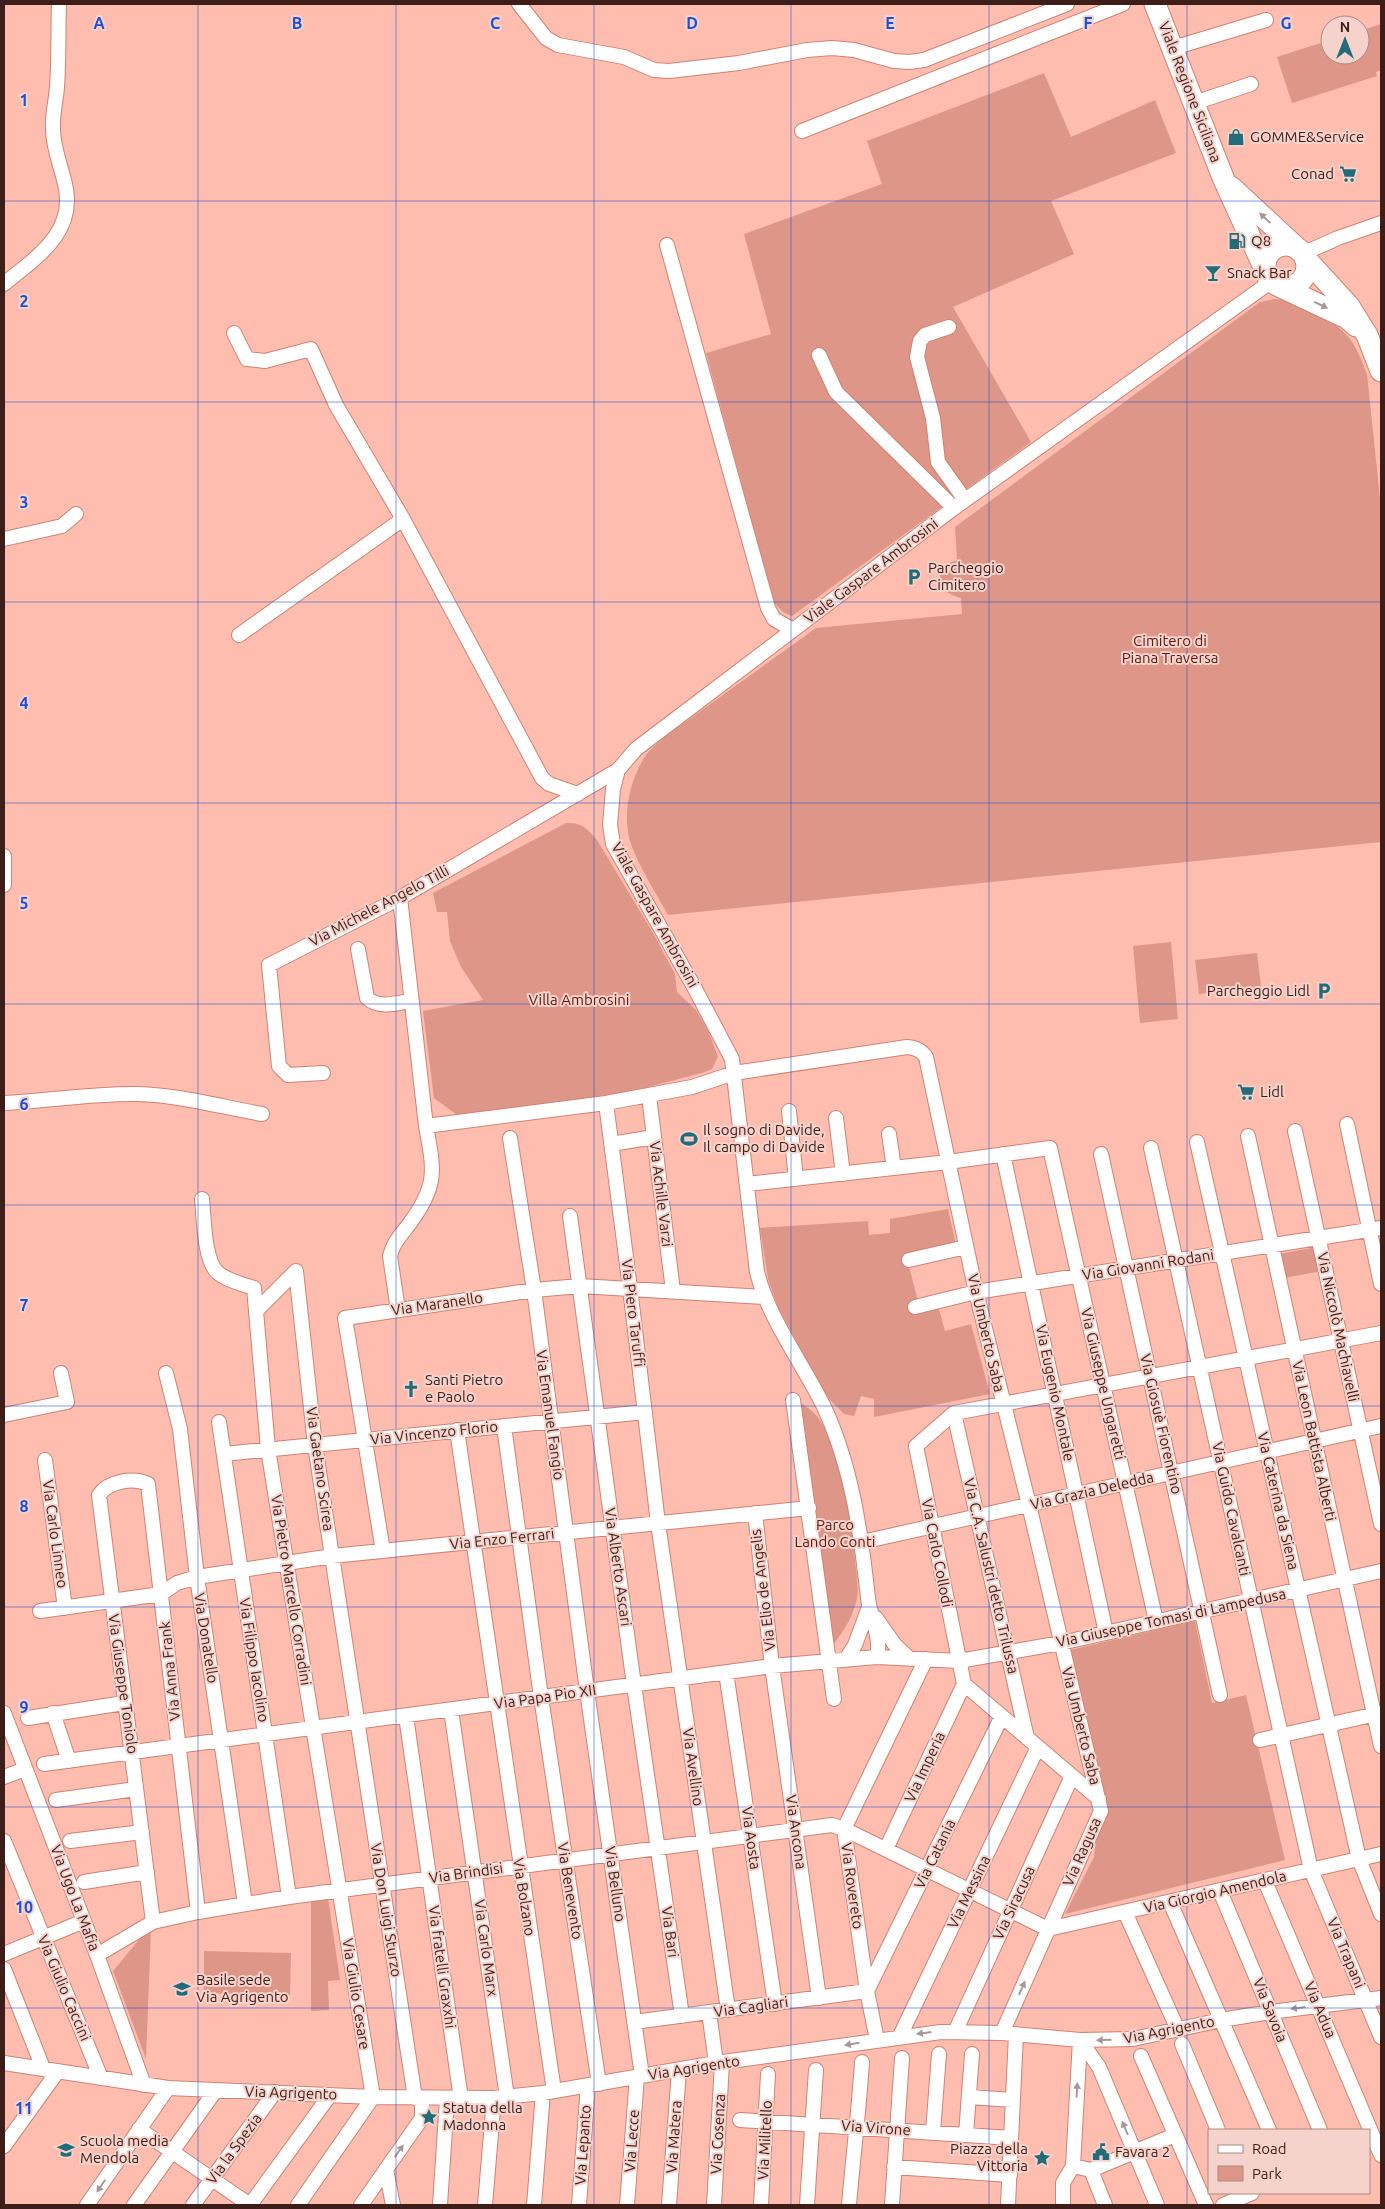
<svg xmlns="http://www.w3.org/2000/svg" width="1385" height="2209" font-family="Ubuntu,sans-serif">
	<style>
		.green { fill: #dd9688 }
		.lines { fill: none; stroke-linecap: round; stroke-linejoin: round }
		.street-casing { stroke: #d08273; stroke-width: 16 }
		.primary-casing { stroke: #d08273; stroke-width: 23 }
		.street { stroke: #fff; stroke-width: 14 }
		.primary { stroke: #fff; stroke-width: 21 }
		.oneway { fill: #a79997 }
		.grid { fill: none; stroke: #1d4ed8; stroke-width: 1; stroke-opacity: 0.55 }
		.labels { text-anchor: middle; stroke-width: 4; stroke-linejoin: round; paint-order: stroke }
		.street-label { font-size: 15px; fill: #3c1d17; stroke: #f5d3cc }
		.poi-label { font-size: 15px; fill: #3c1d17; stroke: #f5d3cc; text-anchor: start }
		.park-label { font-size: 15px; fill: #5a190f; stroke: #f5d3cc }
		.grid-label { font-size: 16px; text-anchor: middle; font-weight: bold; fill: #1d4ed8; stroke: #f5d3cc; stroke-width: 4; stroke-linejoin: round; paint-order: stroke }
	</style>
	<rect width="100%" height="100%" fill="#ffbdaf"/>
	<path class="green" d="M1381 24V70L1376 72 1377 76 1292 103 1277 57 1330 40V55H1360V31Z
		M1044 73 1071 137 1155 100 1176 153 1051 201 1074 254 953 307 1031 442 792 616 783 612 774 603 706 353 771 334 744 234 882 184 867 141Z
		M1274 299C1297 299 1336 320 1350 339 1358 350 1362 362 1367 374L1381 508V842L668 915C656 893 641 870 632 847 621 818 629 783 644 758 649 750 657 744 663 738L816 628 962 614 961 598C941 593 934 583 944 565L957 560 955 527 1260 302Z
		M566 823C581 822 587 828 597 840L652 931 675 974 677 992 696 1010 708 1030 718 1057 712 1069 705 1072 630 1092 457 1115 434 1098 423 1011 483 1000 461 967 450 941 447 912H437L433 893Z
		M1171 942 1178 1019 1140 1023 1133 946Z
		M1257 953 1261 987 1199 994 1195 960Z
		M948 1209 957 1249 909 1266 918 1301 937 1302 945 1331 971 1324 990 1394 874 1417V1399L861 1396 854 1416 844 1414 824 1394 778 1307 768 1279 760 1228 868 1221 869 1235 890 1233V1219Z
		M1317 1247 1322 1271 1284 1278 1279 1254Z
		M801 1403C810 1409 817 1414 822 1424 843 1458 851 1520 855 1560 856 1572 859 1586 857 1598 853 1617 845 1629 833 1645Z
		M1195 1621 1212 1703 1246 1695 1285 1860 1065 1914 1094 1857 1096 1839 1107 1803 1070 1650Z
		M328 1898 340 1980 328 1981 329 2010 311 2011V1900Z
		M151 1929 146 2059 113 1971 138 1941Z
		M204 1951 291 1953 290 1995 204 1993Z"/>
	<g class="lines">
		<g class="street-casing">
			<path id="street" d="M519 4 546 38 558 45 624 57 654 70 669 71 739 63 807 50 832 48 854 50 894 61 909 62 924 60 1067 4
				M1173 48 1266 20
				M1194 103 1251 84
				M802 131 1123 4
				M667 245 768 608 774 619 793 630
				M1302 254 1338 238 1381 223
				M4 284C35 258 77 233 65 184 61 166 53 148 53 129 52 115 56 101 57 87 59 60 58 32 59 4
				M949 327 925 335 920 341 917 357 933 418 938 462 965 500
				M234 333 247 359 265 361 311 349 336 405 403 519 542 778 549 784 578 794
				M819 355 836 392 954 508
				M4 539 62 526 76 514
				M239 635 403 519
				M4 856V885
				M358 949 367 998C380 1009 395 1003 411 1001
				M323 1073 288 1075 279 1066 269 965 400 898 618 770
				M649 1096 673 1291
				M4 1103C48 1101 93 1093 138 1094 179 1095 222 1107 262 1114
				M606 1103 630 1288 658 1523 728 2010
				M789 1111 796 1179
				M836 1118 843 1174
				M1347 1124 1381 1284
				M426 1126 606 1103 692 1087 734 1073 907 1047C916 1048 921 1050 926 1057L976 1292 1029 1505 1101 1811 1002 2033
				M1295 1131 1381 1524
				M889 1134 894 1168
				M1248 1136 1381 1746
				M510 1138 534 1290 587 1691 642 2076
				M1197 1142 1359 1859 1381 1914
				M611 1144 654 1137
				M1151 1148 1311 1870 1381 2037
				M1003 1154 1106 1633
				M1101 1154 1220 1695
				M747 1184 948 1162 1050 1148 1156 1621
				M202 1199C204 1218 204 1261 218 1273 228 1281 242 1284 254 1288L268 1449 373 2097 298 2205
				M570 1216 634 1685 682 2016
				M909 1260 966 1247
				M915 1307 976 1292 1381 1228
				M398 1310 390 1256C393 1242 402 1234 410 1223 438 1185 434 1170 426 1126L400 898
				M256 1311 296 1271 315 1445 415 2098
				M166 1373 180 1429 197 1577 245 1904
				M793 1400 834 1699
				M954 1413 1027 1738
				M4 1415 67 1402 61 1373
				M219 1422 289 1897
				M504 1426 541 1697 599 2084
				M457 1430 554 2091
				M224 1454 645 1412
				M45 1460 65 1608
				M755 1513 772 1666 819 1998
				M862 1542 1381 1426
				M383 1551 345 1318 534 1290 580 1286 764 1297
				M40 1611 161 1594 177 1583 197 1577 332 1556 809 1508
				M876 1618 895 1645 910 1659
				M877 1657C882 1638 870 1617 868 1598 861 1533 852 1467 824 1407 802 1362 769 1320 757 1272L732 1059 693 985 613 844 610 825 613 789 618 770 636 749 954 508 1272 281
				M846 1659 855 1645 869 1607
				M726 1672 775 2004
				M451 1710 507 2097
				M4 1713 97 1955 144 2085
				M53 1713 69 1761
				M406 1716 461 2099
				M28 1718 124 1703
				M1260 1740 1381 1713
				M44 1764 772 1666 877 1657 959 1661 1061 1643 1381 1571
				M4 1777 25 1769
				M1099 1799 964 1684 916 1446 954 1413 1381 1333
				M56 1800 136 1789
				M4 1841 101 2078
				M70 1841 142 1832
				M886 1849 964 1684
				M1265 1881 1381 2155
				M84 1882 147 1872
				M1220 1891 1320 2130
				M1170 1902 1269 2130
				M1125 1912 1178 2030
				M153 1922 99 1495C108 1481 134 1477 148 1484L198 1912
				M4 1954 84 1921
				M97 1955 153 1922 198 1912 289 1897 832 1825 844 1829 1048 1929 1381 1854
				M4 1969 43 2068
				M709 2012 716 2063
				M634 2022 867 1991 1002 1716
				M956 2030 1072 1776
				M900 2036 1038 1747
				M877 2040 867 1991 844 1829 926 1659
				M1080 2040 1099 2067 1157 2205
				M1182 2044 1218 2130
				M1141 2056 1206 2205
				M4 2063 168 2088 373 2097 494 2098 543 2093 716 2063 941 2032 1002 2033 1080 2040 1133 2039 1221 2020 1270 2012 1381 1998
				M969 2097 1013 2100
				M740 2120 1011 2138
				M139 2129 250 2205 330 2095
				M933 2132 939 2054
				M966 2134 972 2054
				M4 2146 58 2071
				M1073 2166 1091 2170 1175 2135
				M894 2167 1010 2175
				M386 2169 393 2205
				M1091 2170 1105 2205
				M87 2205 168 2088
				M134 2205 216 2090
				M193 2205 275 2092
				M361 2205 422 2118V2098
				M440 2205 447 2099
				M485 2205 494 2098
				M534 2205 543 2093
				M579 2205 588 2085
				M627 2205 637 2077
				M669 2205 679 2070
				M714 2205 722 2063
				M761 2205 768 2074
				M807 2205 816 2070
				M849 2205C853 2157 859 2110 862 2062
				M892 2205 902 2058
				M1008 2205 1016 2034
				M1063 2205V2183L1073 2166 1080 2040
				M1223 2205 1252 2193"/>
		</g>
		<g class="primary-casing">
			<path id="primary" d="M1155 4 1224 180 1268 276
				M1231 187 1300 251
				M1265 266a21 21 0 1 1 42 0a21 21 0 1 1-42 0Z
				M1305 258 1349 306 1367 335 1381 371
				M1277 285 1347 318 1356 326"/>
		</g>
		<use href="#street" class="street"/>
		<use href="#primary" class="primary"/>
	</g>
	<defs><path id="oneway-solid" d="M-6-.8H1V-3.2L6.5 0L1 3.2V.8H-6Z" transform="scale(1.25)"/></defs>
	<g class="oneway">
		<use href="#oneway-solid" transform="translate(1265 218) rotate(-137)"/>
		<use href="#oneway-solid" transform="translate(1321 305) rotate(25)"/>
		<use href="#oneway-solid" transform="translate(1022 1988) rotate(-66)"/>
		<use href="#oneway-solid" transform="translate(1298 2008) rotate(173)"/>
		<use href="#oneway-solid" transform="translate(924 2033) rotate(173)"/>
		<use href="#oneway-solid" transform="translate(1104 2040) rotate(179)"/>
		<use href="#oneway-solid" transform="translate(852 2044) rotate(171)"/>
		<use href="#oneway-solid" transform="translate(1077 2090) rotate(-87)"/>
		<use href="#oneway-solid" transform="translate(1125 2128) rotate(-113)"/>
		<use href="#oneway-solid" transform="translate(399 2151) rotate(-55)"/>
		<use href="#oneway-solid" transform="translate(101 2186) rotate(124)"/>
	</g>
	<path class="grid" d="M198 4V2205M396 4V2205M594 4V2205M791 4V2205M989 4V2205M1187 4V2205M4 201H1381M4 402H1381M4 602H1381M4 803H1381M4 1004H1381M4 1205H1381M4 1406H1381M4 1607H1381M4 1807H1381M4 2008H1381"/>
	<defs>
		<g id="shop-bare" transform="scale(1.35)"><path d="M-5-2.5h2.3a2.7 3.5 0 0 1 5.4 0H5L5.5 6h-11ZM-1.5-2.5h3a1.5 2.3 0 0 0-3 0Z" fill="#236b78" stroke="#f5d3cc" stroke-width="2.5" paint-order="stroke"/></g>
		<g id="supermarket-bare" transform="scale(1.35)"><path d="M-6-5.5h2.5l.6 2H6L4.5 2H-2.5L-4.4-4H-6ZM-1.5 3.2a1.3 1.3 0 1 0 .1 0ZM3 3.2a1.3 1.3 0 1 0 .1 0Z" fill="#236b78" stroke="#f5d3cc" stroke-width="2.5" paint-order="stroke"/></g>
		<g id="fuel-bare" transform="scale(1.35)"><path d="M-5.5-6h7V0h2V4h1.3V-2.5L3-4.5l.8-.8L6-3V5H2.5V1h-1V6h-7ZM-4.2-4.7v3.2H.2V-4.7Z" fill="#236b78" stroke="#f5d3cc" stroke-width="2.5" paint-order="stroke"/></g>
		<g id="bar-bare" transform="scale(1.35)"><path d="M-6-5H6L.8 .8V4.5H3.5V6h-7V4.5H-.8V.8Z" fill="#236b78" stroke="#f5d3cc" stroke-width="2.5" paint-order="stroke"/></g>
		<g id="parking-bare" transform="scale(1.35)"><path d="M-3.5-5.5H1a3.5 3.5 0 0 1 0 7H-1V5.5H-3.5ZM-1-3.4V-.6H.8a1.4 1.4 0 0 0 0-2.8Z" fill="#236b78" stroke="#f5d3cc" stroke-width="2.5" paint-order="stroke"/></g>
		<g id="stadium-bare" transform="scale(1.35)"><path d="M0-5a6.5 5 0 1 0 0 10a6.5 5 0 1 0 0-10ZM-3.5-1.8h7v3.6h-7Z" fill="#236b78" stroke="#f5d3cc" stroke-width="2.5" paint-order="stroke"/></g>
		<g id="church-bare" transform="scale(1.35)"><path d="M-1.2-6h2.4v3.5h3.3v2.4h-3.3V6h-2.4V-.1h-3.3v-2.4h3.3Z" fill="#236b78" stroke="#f5d3cc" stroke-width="2.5" paint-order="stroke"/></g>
		<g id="school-bare" transform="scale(1.35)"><path d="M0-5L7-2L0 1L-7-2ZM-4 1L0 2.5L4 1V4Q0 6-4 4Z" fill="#236b78" stroke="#f5d3cc" stroke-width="2.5" paint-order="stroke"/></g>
		<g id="sight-bare" transform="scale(1.35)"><path d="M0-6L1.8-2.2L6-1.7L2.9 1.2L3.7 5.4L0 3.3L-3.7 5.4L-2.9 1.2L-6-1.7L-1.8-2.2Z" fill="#236b78" stroke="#f5d3cc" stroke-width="2.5" paint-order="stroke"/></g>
		<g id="civic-bare" transform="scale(1.35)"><path d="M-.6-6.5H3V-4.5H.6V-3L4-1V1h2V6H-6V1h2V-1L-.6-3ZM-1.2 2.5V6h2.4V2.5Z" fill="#236b78" stroke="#f5d3cc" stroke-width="2.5" paint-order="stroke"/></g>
	</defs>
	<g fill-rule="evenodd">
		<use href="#shop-bare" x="1236" y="137"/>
		<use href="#supermarket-bare" x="1348" y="174"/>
		<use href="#fuel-bare" x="1237" y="241"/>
		<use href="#bar-bare" x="1213" y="273"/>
		<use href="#parking-bare" x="914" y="577"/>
		<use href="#parking-bare" x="1324" y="991"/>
		<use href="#supermarket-bare" x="1246" y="1092"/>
		<use href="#stadium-bare" x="689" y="1139"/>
		<use href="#church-bare" x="411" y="1389"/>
		<use href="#school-bare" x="182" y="1989"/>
		<use href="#sight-bare" x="429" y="2117"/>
		<use href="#school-bare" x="66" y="2150"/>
		<use href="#civic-bare" x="1101" y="2152"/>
		<use href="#sight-bare" x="1042" y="2158"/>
	</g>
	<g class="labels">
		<g class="street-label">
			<text transform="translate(1190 92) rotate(69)" y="5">Viale Regione Siciliana</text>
			<text transform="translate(871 571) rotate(-37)" y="5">Viale Gaspare Ambrosini</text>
			<text transform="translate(379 906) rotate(-28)" y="5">Via Michele Angelo Tilli</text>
			<text transform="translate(655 915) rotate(61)" y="5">Viale Gaspare Ambrosini</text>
			<text transform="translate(661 1194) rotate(83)" y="5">Via Achille Varzi</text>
			<text transform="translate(1148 1265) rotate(-9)" y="5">Via Giovanni Rodani</text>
			<text transform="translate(437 1304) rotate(-8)" y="5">Via Maranello</text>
			<text transform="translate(633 1313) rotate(83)" y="5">Via Piero Taruffi</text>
			<text transform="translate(1338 1327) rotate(78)" y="5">Via Niccolò Machiavelli</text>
			<text transform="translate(986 1333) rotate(77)" y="5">Via Umberto Saba</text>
			<text transform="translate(1103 1384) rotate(77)" y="5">Via Giuseppe Ungaretti</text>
			<text transform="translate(1055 1393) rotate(78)" y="5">Via Eugenio Montale</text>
			<text transform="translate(550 1415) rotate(82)" y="5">Via Emanuel Fangio</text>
			<text transform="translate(1161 1424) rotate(77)" y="5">Via Giosuè Fiorentino</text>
			<text transform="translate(434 1433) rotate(-6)" y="5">Via Vincenzo Florio</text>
			<text transform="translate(1314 1441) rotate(78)" y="5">Via Leon Battista Alberti</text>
			<text transform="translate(320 1469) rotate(82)" y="5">Via Gaetano Scirea</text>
			<text transform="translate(1092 1491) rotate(-13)" y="5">Via Grazia Deledda</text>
			<text transform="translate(1278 1501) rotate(77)" y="5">Via Caterina da Siena</text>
			<text transform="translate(1231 1509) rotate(78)" y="5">Via Guido Cavalcanti</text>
			<text transform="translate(55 1534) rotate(82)" y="5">Via Carlo Linneo</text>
			<text transform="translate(502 1539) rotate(-6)" y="5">Via Enzo Ferrari</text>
			<text transform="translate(937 1553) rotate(79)" y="5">Via Carlo Collodi</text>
			<text transform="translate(618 1567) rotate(82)" y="5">Via Alberto Ascari</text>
			<text transform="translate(991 1576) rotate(77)" y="5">Via C.A. Salustri detto Trilussa</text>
			<text transform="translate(291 1590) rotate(81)" y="5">Via Pietro Marcello Corradini</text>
			<text transform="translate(763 1590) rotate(-97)" y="5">Via Elio de Angelis</text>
			<text transform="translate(1171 1618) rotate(-12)" y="5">Via Giuseppe Tomasi di Lampedusa</text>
			<text transform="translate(206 1638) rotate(81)" y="5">Via Donatello</text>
			<text transform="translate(254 1660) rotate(81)" y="5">Via Filippo Iacolino</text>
			<text transform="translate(170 1671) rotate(-96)" y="5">Via Anna Frank</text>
			<text transform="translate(123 1684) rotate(82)" y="5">Via Giuseppe Toniolo</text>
			<text transform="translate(545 1697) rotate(-8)" y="5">Via Papa Pio XII</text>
			<text transform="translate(1081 1726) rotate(76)" y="5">Via Umberto Saba</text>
			<text transform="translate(693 1767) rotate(82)" y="5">Via Avellino</text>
			<text transform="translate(925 1767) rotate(-65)" y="5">Via Imperia</text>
			<text transform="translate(796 1832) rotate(82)" y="5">Via Ancona</text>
			<text transform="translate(751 1838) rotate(82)" y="5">Via Aosta</text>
			<text transform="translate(1082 1852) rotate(-66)" y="5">Via Ragusa</text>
			<text transform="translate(935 1854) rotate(-64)" y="5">Via Catania</text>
			<text transform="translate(466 1873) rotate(-8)" y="5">Via Brindisi</text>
			<text transform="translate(615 1884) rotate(82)" y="5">Via Belluno</text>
			<text transform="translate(852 1886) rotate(82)" y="5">Via Rovereto</text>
			<text transform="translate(570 1891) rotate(81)" y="5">Via Benevento</text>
			<text transform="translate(969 1892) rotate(-64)" y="5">Via Messina</text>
			<text transform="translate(1215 1892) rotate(-13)" y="5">Via Giorgio Amendola</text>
			<text transform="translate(524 1897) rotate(81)" y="5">Via Bolzano</text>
			<text transform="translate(75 1898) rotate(69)" y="5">Via Ugo La Mafia</text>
			<text transform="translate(1014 1903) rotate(-65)" y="5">Via Siracusa</text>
			<text transform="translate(386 1910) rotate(81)" y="5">Via Don Luigi Sturzo</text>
			<text transform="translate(670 1932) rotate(82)" y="5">Via Bari</text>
			<text transform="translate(486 1948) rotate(82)" y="5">Via Carlo Marx</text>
			<text transform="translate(1346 1953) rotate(67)" y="5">Via Trapani</text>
			<text transform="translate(442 1967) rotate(82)" y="5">Via fratelli Graxxhi</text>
			<text transform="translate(64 1988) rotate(67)" y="5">Via Giulio Caccini</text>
			<text transform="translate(356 1994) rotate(81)" y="5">Via Giulio Cesare</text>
			<text transform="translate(751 2007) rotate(-8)" y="5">Via Cagliari</text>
			<text transform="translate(1270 2010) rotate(68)" y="5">Via Savoia</text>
			<text transform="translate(1320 2010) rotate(67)" y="5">Via Adua</text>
			<text transform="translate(1169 2030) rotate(-11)" y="5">Via Agrigento</text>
			<text transform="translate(694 2068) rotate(-9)" y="5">Via Agrigento</text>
			<text transform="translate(291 2093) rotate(2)" y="5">Via Agrigento</text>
			<text transform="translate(876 2128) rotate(4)" y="5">Via Virone</text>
			<text transform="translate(718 2134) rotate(-87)" y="5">Via Cosenza</text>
			<text transform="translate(674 2137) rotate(-86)" y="5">Via Matera</text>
			<text transform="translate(765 2140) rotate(-87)" y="5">Via Militello</text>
			<text transform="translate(632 2141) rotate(-86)" y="5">Via Lecce</text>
			<text transform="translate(583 2145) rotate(-86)" y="5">Via Lepanto</text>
			<text transform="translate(234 2149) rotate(-54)" y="5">Via la Spezia</text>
		</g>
		<g class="poi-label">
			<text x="1250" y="142">GOMME&amp;Service</text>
			<text x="1334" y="179" text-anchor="end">Conad</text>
			<text x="1251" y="246">Q8</text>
			<text x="1227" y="278">Snack Bar</text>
			<text x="928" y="573">Parcheggio<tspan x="928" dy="17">Cimitero</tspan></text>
			<text x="1310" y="996" text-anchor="end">Parcheggio Lidl</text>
			<text x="1260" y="1097">Lidl</text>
			<text x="703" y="1135">Il sogno di Davide,<tspan x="703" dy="17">Il campo di Davide</tspan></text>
			<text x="425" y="1385">Santi Pietro<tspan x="425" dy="17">e Paolo</tspan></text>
			<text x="196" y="1985">Basile sede<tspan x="196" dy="17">Via Agrigento</tspan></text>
			<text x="443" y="2113">Statua della<tspan x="443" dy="17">Madonna</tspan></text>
			<text x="80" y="2146">Scuola media<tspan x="80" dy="17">Mendola</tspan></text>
			<text x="1028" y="2154" text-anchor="end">Piazza della<tspan x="1028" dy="17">Vittoria</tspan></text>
			<text x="1115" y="2157">Favara 2</text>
		</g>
		<g class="park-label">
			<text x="1170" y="646">Cimitero di<tspan x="1170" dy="17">Piana Traversa</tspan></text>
			<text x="579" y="1005">Villa Ambrosini</text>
			<text x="835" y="1530">Parco<tspan x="835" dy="17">Lando Conti</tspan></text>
		</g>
	</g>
	<g class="grid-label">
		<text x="99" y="29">A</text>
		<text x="297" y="29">B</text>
		<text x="495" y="29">C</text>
		<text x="692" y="29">D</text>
		<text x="890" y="29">E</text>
		<text x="1088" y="29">F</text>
		<text x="1286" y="29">G</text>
		<text x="24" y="106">1</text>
		<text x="24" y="307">2</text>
		<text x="24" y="508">3</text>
		<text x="24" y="709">4</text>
		<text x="24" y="909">5</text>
		<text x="24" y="1110">6</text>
		<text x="24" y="1311">7</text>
		<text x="24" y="1512">8</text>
		<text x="24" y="1713">9</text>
		<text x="24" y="1913">10</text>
		<text x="24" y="2114">11</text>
	</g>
	<rect width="1385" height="2209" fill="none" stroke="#3c1d17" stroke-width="10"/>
	<rect x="1208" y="2129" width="162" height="65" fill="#f5d3cc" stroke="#ab8a84"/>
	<rect x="1218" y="2145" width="25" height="8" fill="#ffffff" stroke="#ab8a84"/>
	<text x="1252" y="2154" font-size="15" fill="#3c1d17">Road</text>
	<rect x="1218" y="2166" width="25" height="15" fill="#dd9688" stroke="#ab8a84"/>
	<text x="1252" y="2179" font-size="15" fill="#3c1d17">Park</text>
	<g transform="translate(1345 40)"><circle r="24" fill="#f5d3cc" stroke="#ab8a84"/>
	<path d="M0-4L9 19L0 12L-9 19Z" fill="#236b78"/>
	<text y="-8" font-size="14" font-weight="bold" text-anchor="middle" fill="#3c1d17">N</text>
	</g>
</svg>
